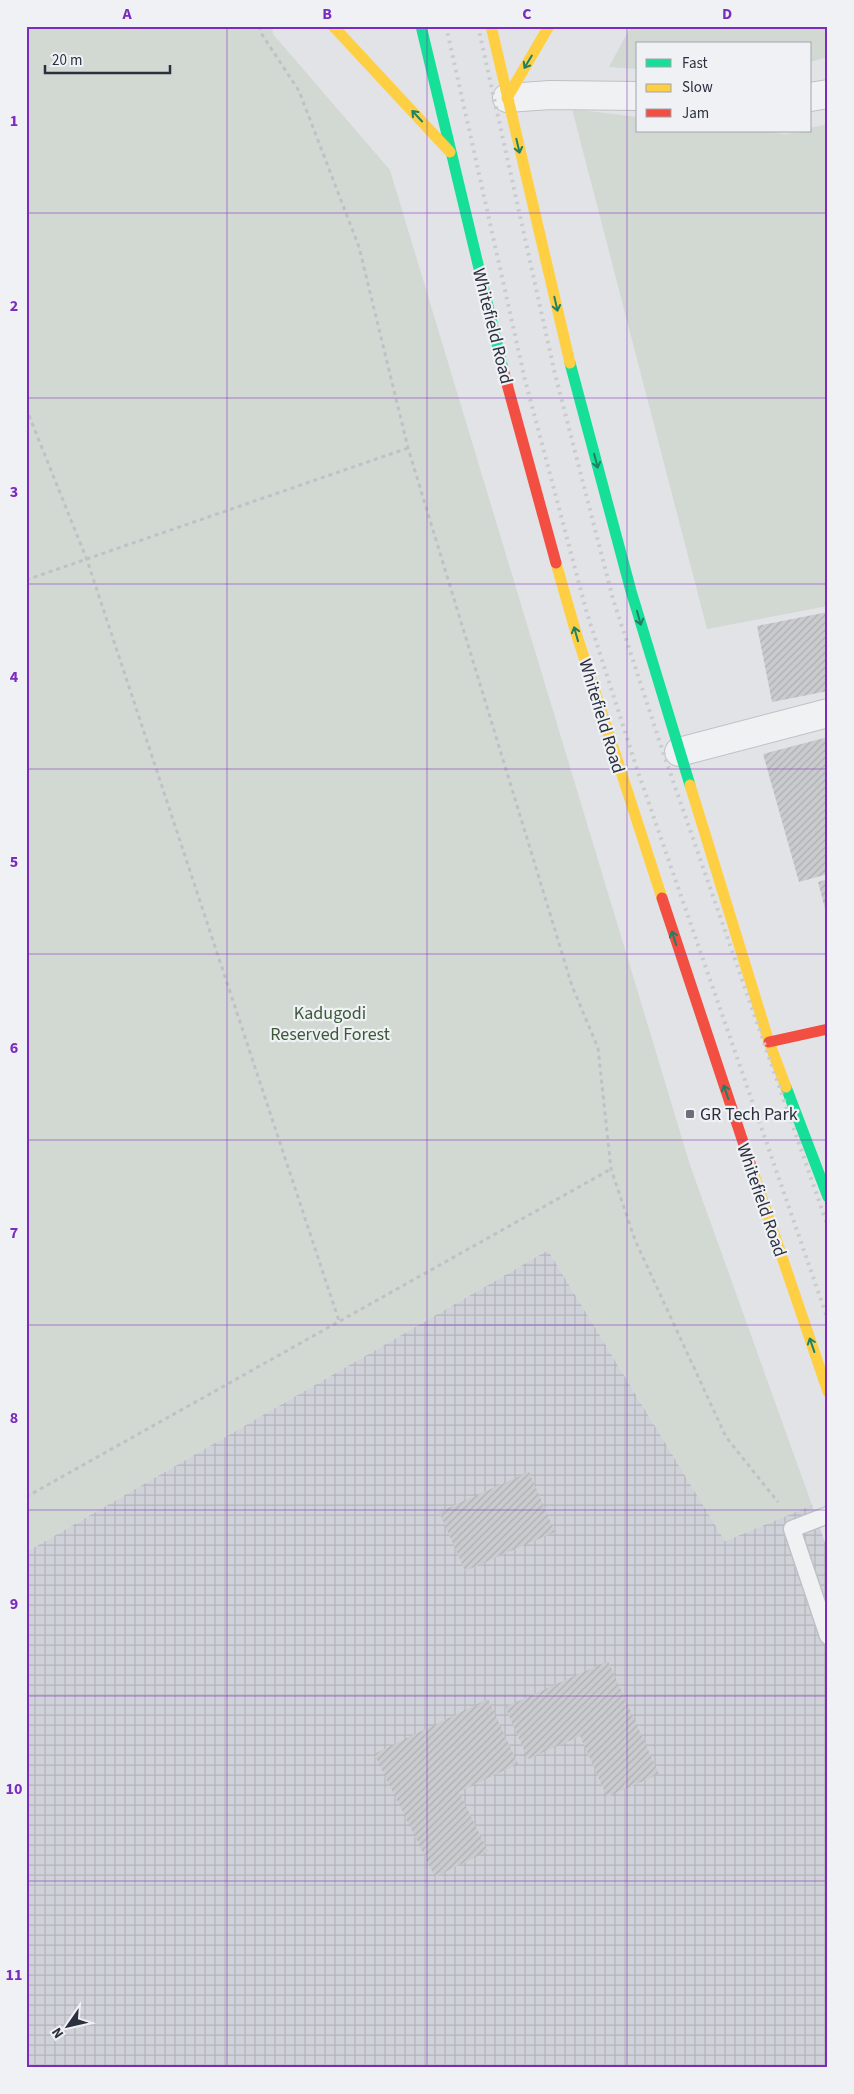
<svg xmlns="http://www.w3.org/2000/svg" width="854" height="2094" font-family="'Source Sans 3',sans-serif">
	<style>
		.industrial { fill: url(#industrial-grid) }
		.green { fill: #d2d9d2 }
		.building { fill: url(#building-hatch) }
		.lines { fill: none; stroke-linecap: round; stroke-linejoin: round }
		.lane-casing { stroke: #c0c1c4; stroke-width: 19 }
		.street-casing { stroke: #c0c1c4; stroke-width: 30 }
		.path { stroke: #c0c1c6; stroke-width: 3; stroke-dasharray: 4 4; stroke-linecap: butt }
		.lane { stroke: #f0f1f3; stroke-width: 16 }
		.street { stroke: #f0f1f3; stroke-width: 28 }
		.fast { stroke: #16e098; stroke-width: 11 }
		.slow { stroke: #ffcf43; stroke-width: 11 }
		.jam { stroke: #f24e42; stroke-width: 11 }
		.rail { stroke: #cacbcd; stroke-width: 4; stroke-dasharray: 2.5 5; stroke-linecap: butt }
		.oneway { stroke: #217f66 }
		.grid { fill: none; stroke: #7b2cbf; stroke-width: 1; stroke-opacity: 0.55 }
		.poi-dot { fill: #6a6f79; stroke: #eff1f5; stroke-width: 2 }
		.labels { text-anchor: middle; stroke-width: 4.5; stroke-linejoin: round; paint-order: stroke }
		.street-label { font-size: 18px; fill: #2a303e; stroke: #eff1f5 }
		.park-label { font-size: 18px; fill: #3c5938; stroke: #eff1f5 }
		.poi-label { font-size: 18px; fill: #2a303e; stroke: #eff1f5; text-anchor: start }
		.neatline { fill: none; stroke: #7b2cbf; stroke-width: 2 }
		.grid-label { font-size: 16px; text-anchor: middle; font-weight: bold; fill: #7b2cbf }
	</style>
	<defs>
		<pattern id="industrial-grid" width="8" height="8" patternUnits="userSpaceOnUse" patternTransform="scale(1.25)"><rect width="8" height="8" fill="#d0d2d9"/><path d="M0 4h8M4 0v8" fill="none" stroke="#b3b5bb"/></pattern>
		<pattern id="building-hatch" width="6" height="6" patternUnits="userSpaceOnUse" patternTransform="scale(1.25)"><rect width="6" height="6" fill="#cacbce"/><path d="M-1 1l2-2M0 6l6-6M5 7l2-2" fill="none" stroke="#aeafb2"/></pattern>
	</defs>
	<rect width="100%" height="100%" fill="#e2e3e6"/>
	<path class="industrial" d="M548 1250 725 1541 812 1505 828 1551V2068H26V1552Z"/>
	<path class="green" d="M26 26H272L273 34 390 170 690 1165 812 1505 725 1541 548 1250 26 1552Z
		M631 26H828V57L810 62V44H638V69L609 67Z
		M572 109 638 117V131H760L785 134 810 131V128L828 124V606L707 629Z"/>
	<path class="building" d="M828 612V691L772 702 757 626Z
		M828 737V874L799 882 763 754Z
		M828 879V916H827L818 882Z
		M529 1472 555 1532 465 1571 439 1512Z
		M608 1661 659 1774 607 1797 580 1736 528 1759 505 1707Z
		M488 1699 518 1764 459 1792 488 1851 435 1877 374 1754Z"/>
	<g class="lines">
		<g class="lane-casing">
			<path id="lane" d="M828 1515 792 1529 828 1636"/>
		</g>
		<g class="street-casing">
			<path id="street" d="M810 97 828 94
				M507 98 550 95 638 96
				M679 752 828 713"/>
		</g>
		<path class="path" d="M259 26 261 33 299 91 359 247 408 448 572 986 598 1048 611 1169 635 1240 726 1437 778 1502
			M26 408 87 560 339 1321
			M26 580 408 448
			M26 1497 611 1169"/>
		<use href="#lane" class="lane"/>
		<use href="#street" class="street"/>
		<path class="fast" d="M421 26 504 373
			M570 363 631 591 690 785
			M786 1087 828 1197"/>
		<path class="slow" d="M333 26 450 152
			M491 26 570 363
			M507 98 549 26
			M556 563 576 633 662 898
			M690 785 769 1042 786 1087
			M751 1166 828 1392"/>
		<path class="jam" d="M504 373 556 563
			M662 898 751 1166
			M769 1042 828 1029"/>
		<path class="rail" d="M446 26 525 380 586 610 636 766 828 1320
			M478 26 555 374 613 599 664 755 828 1227"/>
	</g>
	<defs><path id="oneway-shaft" d="M-6 0H5M1.5-3L5.5 0L1.5 3" fill="none" stroke-width="1.6" stroke-linecap="round" stroke-linejoin="round" transform="scale(1.25)"/></defs>
	<g class="oneway">
		<use href="#oneway-shaft" transform="translate(528 62) rotate(121)"/>
		<use href="#oneway-shaft" transform="translate(417 116) rotate(-133)"/>
		<use href="#oneway-shaft" transform="translate(518 146) rotate(77)"/>
		<use href="#oneway-shaft" transform="translate(556 304) rotate(77)"/>
		<use href="#oneway-shaft" transform="translate(596 461) rotate(75)"/>
		<use href="#oneway-shaft" transform="translate(639 618) rotate(74)"/>
		<use href="#oneway-shaft" transform="translate(576 634) rotate(-106)"/>
		<use href="#oneway-shaft" transform="translate(674 938) rotate(-108)"/>
		<use href="#oneway-shaft" transform="translate(726 1092) rotate(-109)"/>
		<use href="#oneway-shaft" transform="translate(812 1345) rotate(-109)"/>
	</g>
	<path class="grid" d="M227 26V2068M427 26V2068M627 26V2068M26 213H828M26 398H828M26 584H828M26 769H828M26 954H828M26 1140H828M26 1325H828M26 1510H828M26 1696H828M26 1881H828"/>
	<rect class="poi-dot" x="685" y="1109" width="10" height="10" rx="2.5"/>
	<g class="labels">
		<g class="street-label">
			<text transform="translate(493 326) rotate(76)" y="6">Whitefield Road</text>
			<text transform="translate(602 716) rotate(73)" y="6">Whitefield Road</text>
			<text transform="translate(762 1200) rotate(71)" y="6">Whitefield Road</text>
		</g>
		<g class="park-label">
			<text x="330" y="1019">Kadugodi<tspan x="330" dy="21">Reserved Forest</tspan></text>
		</g>
		<g class="poi-label">
			<text x="700" y="1120">GR Tech Park</text>
		</g>
	</g>
	<rect width="854" height="2094" fill="none" stroke="#eff1f5" stroke-width="55"/>
	<rect x="636" y="42" width="175" height="90" fill="#eff1f5" stroke="#a0a4ac"/>
	<rect x="646" y="59" width="25" height="8" fill="#16e098" stroke="#a0a4ac"/>
	<text x="682" y="68" font-size="15" fill="#2a303e">Fast</text>
	<rect x="646" y="84" width="25" height="8" fill="#ffcf43" stroke="#a0a4ac"/>
	<text x="682" y="92" font-size="15" fill="#2a303e">Slow</text>
	<rect x="646" y="109" width="25" height="8" fill="#f24e42" stroke="#a0a4ac"/>
	<text x="682" y="118" font-size="15" fill="#2a303e">Jam</text>
	<g transform="translate(68 2026) rotate(236)" stroke="#eff1f5" stroke-width="4" paint-order="stroke">
	<path d="M0-4L9 19L0 12L-9 19Z" fill="#2a303e"/>
	<text y="-8" font-size="14" font-weight="bold" text-anchor="middle" fill="#2a303e">N</text>
	</g>
	<path d="M45 65v8h125v-8" fill="none" stroke="#2a303e" stroke-width="2.5"/>
	<text x="52" y="65" font-size="15" fill="#2a303e" stroke="#eff1f5" stroke-width="4" paint-order="stroke">20 m</text>
	<rect x="28" y="28" width="798" height="2038" class="neatline"/>
	<g class="grid-label">
		<text x="127" y="19">A</text>
		<text x="327" y="19">B</text>
		<text x="527" y="19">C</text>
		<text x="727" y="19">D</text>
		<text x="14" y="126">1</text>
		<text x="14" y="311">2</text>
		<text x="14" y="497">3</text>
		<text x="14" y="682">4</text>
		<text x="14" y="867">5</text>
		<text x="14" y="1053">6</text>
		<text x="14" y="1238">7</text>
		<text x="14" y="1423">8</text>
		<text x="14" y="1609">9</text>
		<text x="14" y="1794">10</text>
		<text x="14" y="1980">11</text>
	</g>
</svg>
